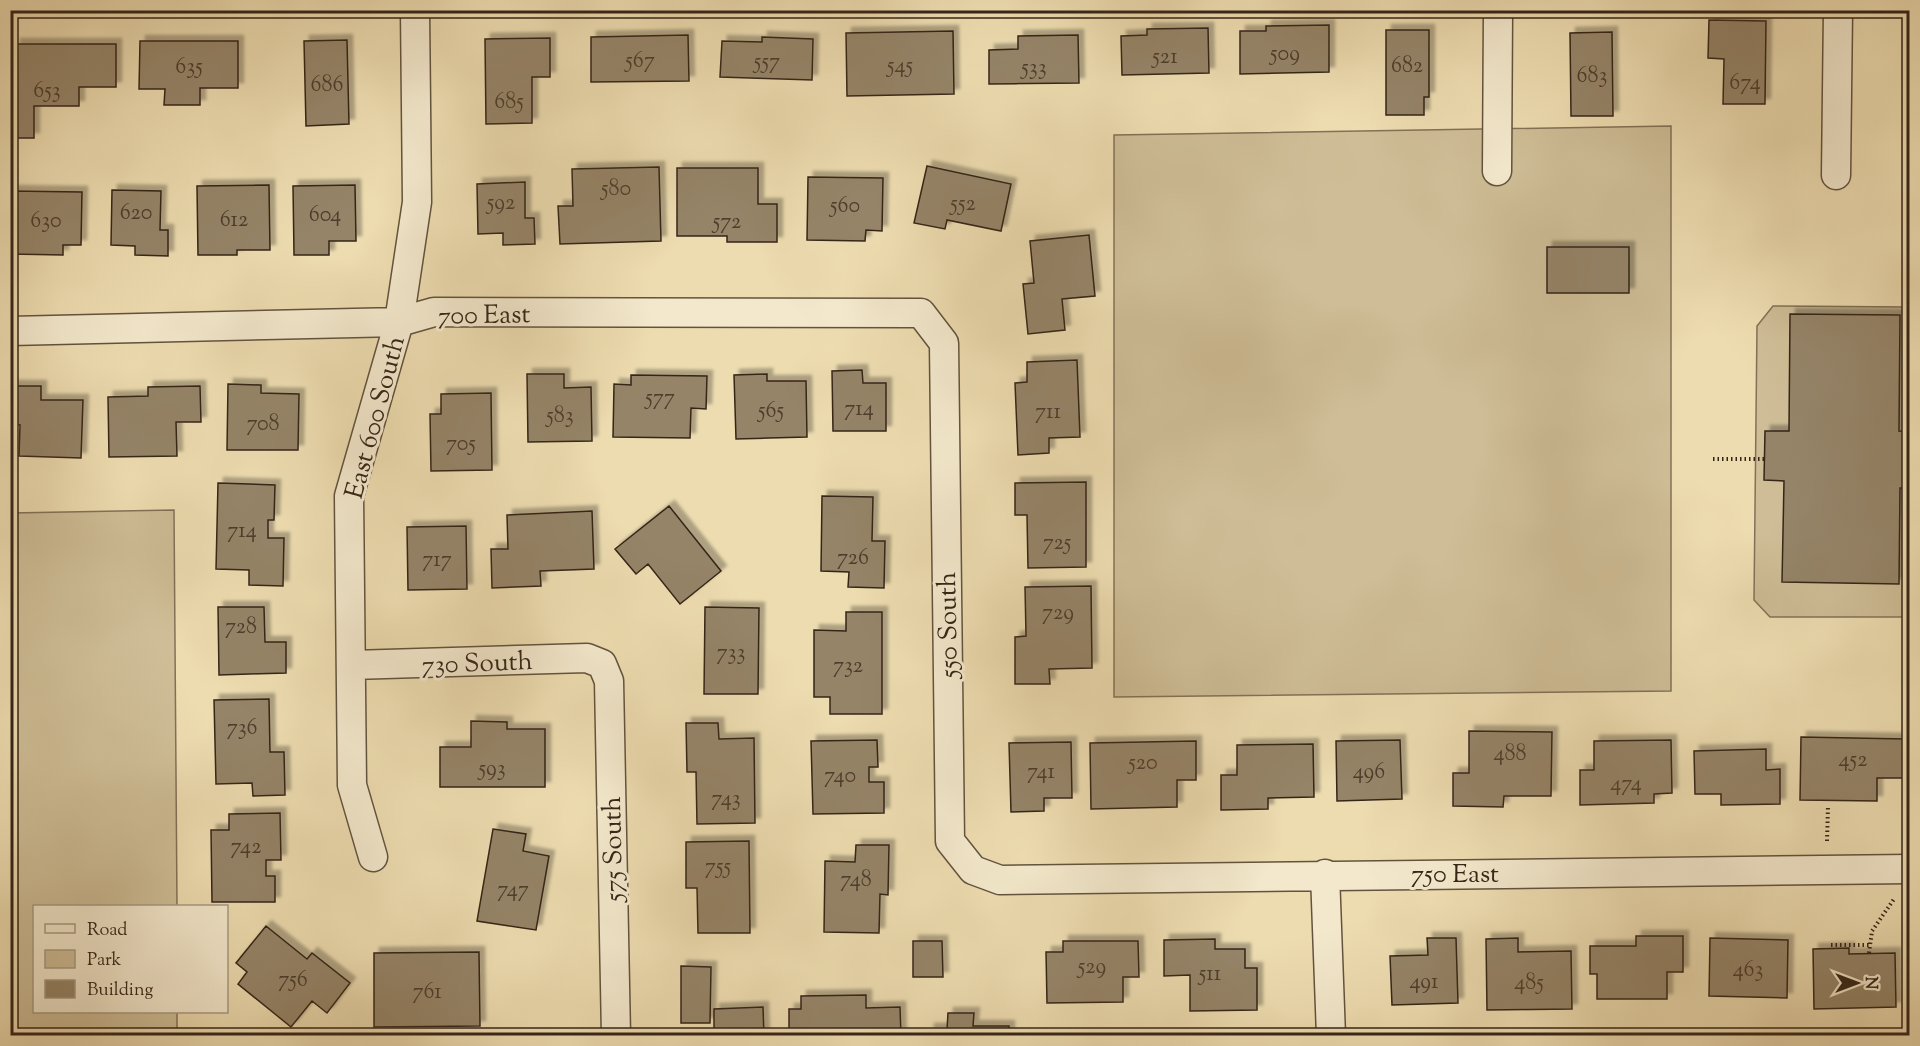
<svg xmlns="http://www.w3.org/2000/svg" width="1920" height="1046" font-family="'Sorts Mill Goudy',serif">
	<style>
		.green { fill: #cebd96; stroke: #827157; stroke-width: 1.5 }
		.building { fill: #958467; stroke: #352518; stroke-width: 1.5; filter: url(#shadow) }
		.lines { fill: none; stroke-linecap: round; stroke-linejoin: round }
		.minor-casing { stroke: #63533e; stroke-width: 31 }
		.path { stroke: #352518; stroke-width: 4; stroke-dasharray: 1.5 3; stroke-linecap: butt }
		.minor { stroke: #f3e8cc; stroke-width: 28 }
		.labels { text-anchor: middle; stroke-width: 6; stroke-linejoin: round; paint-order: stroke }
		.number-label { font-size: 22px; fill: #4d3d2c }
		.street-label { font-size: 26px; fill: #352518; stroke: #f3e8cc }
	</style>
	<defs>
		<filter id="shadow"><feDropShadow dx="5.5" dy="-5.5" stdDeviation="1.5" flood-color="#0004"/></filter>
	</defs>
	<rect width="100%" height="100%" fill="#eddcb0"/>
	<filter id="stains"><feTurbulence type="fractalNoise" baseFrequency=".00333" numOctaves="4"/><feColorMatrix values="0 0 0 0 .2 0 0 0 0 .09 0 0 0 0 .02 0 0 0 .5 -.17"/></filter>
	<radialGradient id="worn" r=".72"><stop offset=".6" stop-color="#630" stop-opacity="0"/><stop offset="1" stop-color="#630" stop-opacity=".3"/></radialGradient>
	<path class="green" d="M1671 126V691L1114 697V135Z
		M1773 306 1909 307V617H1770L1754 600 1757 326Z
		M174 510 177 906H34V1012H177V1035H11V513Z"/>
	<path class="building" d="M1909 10H1910V89H1908Z
		M1709 20 1766 21 1765 104H1723L1724 59 1708 58Z
		M1329 25V72L1240 74V31H1266V26Z
		M1208 28 1209 73 1122 75 1121 36 1147 35V29Z
		M1386 30H1429V97H1424V115H1386Z
		M953 31 954 94 847 96 846 33Z
		M1612 32 1613 116H1571L1570 33Z
		M688 35 689 81 591 82V37Z
		M1078 35 1079 83 989 84V50L1018 49V36Z
		M762 37 813 39 812 80 720 77 722 41 762 42Z
		M550 38V77H532V123L486 124 485 39Z
		M347 40 349 124 306 126 304 41Z
		M140 41H238V88H200V105H164L165 89H139Z
		M15 44H116V87H79V106H34V138H10V91H15Z
		M927 166 1011 184 1001 231 947 220 945 229 914 223Z
		M659 167 661 241 560 244 558 206H573L572 169Z
		M677 168H758V204H777V242H727V236H677Z
		M808 177 883 178 882 231 866 230 865 241 807 240Z
		M525 182V218H534L535 244 503 245V233L478 234 477 184Z
		M269 185 270 250H237V255H198L197 186Z
		M355 185 356 241H329V255H294L293 186Z
		M112 190 161 191 160 230H168V256L135 255V246L111 245Z
		M10 191 82 192 81 245H63V255L10 254Z
		M1089 235 1095 296 1062 299 1065 330 1028 334 1023 284 1034 283 1030 241Z
		M1547 247H1629V293H1547Z
		M1790 314 1900 315 1899 431 1910 432V488H1900L1899 584 1782 582 1784 481 1764 480 1765 431H1789Z
		M1077 360 1080 437 1049 438V453L1018 455 1015 383 1027 382V362Z
		M862 370 863 383H886V431H833L832 371Z
		M527 374H564V388L591 387 592 441 528 442Z
		M767 374V381H806L807 437 736 439 734 375Z
		M631 375 707 376 706 409 691 408 690 438 613 437 614 384 631 385Z
		M228 384 261 385V393L299 394 298 450H227Z
		M10 386H41V400H83L81 458 19 456 20 425 10 424Z
		M200 386 201 422H176L177 456 109 457 108 397 148 396V387Z
		M491 393 492 470 431 471 430 414H441V394Z
		M1086 482V567L1028 568 1027 515H1015V483Z
		M218 483 275 485 274 520H268V538H284L283 586 249 585V570L216 569Z
		M822 496 873 497 872 541H885L884 588 848 587 849 572 821 571Z
		M669 506 721 571 680 604 648 564 636 574 615 549Z
		M592 511 594 569 540 571 541 586 492 588 491 549H508L507 515Z
		M466 526 467 589 408 590 407 527Z
		M1091 586 1092 668 1049 669 1050 684H1015V637L1026 636 1025 587Z
		M218 607H264L265 642H286V673L219 675Z
		M705 607 759 608 758 694H704Z
		M846 612H882V714H830V697H814V630L846 631Z
		M269 699 270 752H284L285 795 253 796 252 783 216 784 214 700Z
		M471 721 507 722V729H545V787H440V747H471Z
		M686 723H718L719 739 754 738 755 823 697 824 696 772H687Z
		M1469 731 1552 732 1551 796H1504L1503 807 1453 806V773H1469Z
		M1801 737 1906 739V778H1877V801L1800 800Z
		M877 740 878 767H869V782H884V813L813 814 811 741Z
		M1400 740 1402 799 1337 801 1336 741Z
		M1671 740 1672 793 1654 794V803L1580 805V770H1594V741Z
		M1196 741V780H1177V807L1091 809 1090 743Z
		M1071 742 1072 798H1044V811L1011 812 1009 743Z
		M1313 744 1314 797 1268 798V809L1221 810V775H1237V745Z
		M1766 749V770L1780 769V804L1721 805V794H1695L1694 751Z
		M280 813 281 860H266V876H275V902H212L211 830H229V814Z
		M493 829 526 834 523 851 549 856 536 930 477 921Z
		M749 841 750 933H698L697 888H686V842Z
		M856 845H889L888 895 880 894 879 933 824 932 825 861 855 862Z
		M266 926 307 959 312 953 350 983 327 1013 312 1001 291 1027 238 984 247 972 236 963Z
		M1636 936H1683V972H1667V999H1597V974H1590V946H1636Z
		M1427 938H1456L1458 1003 1392 1005 1390 956 1428 955Z
		M1518 938V952L1571 951 1572 1009 1487 1010 1486 939Z
		M1710 938 1788 940 1787 998 1709 996Z
		M1215 939V949H1245V968H1257V1010L1190 1011V975L1164 976V940Z
		M913 941H942L943 977H913Z
		M1063 941H1138L1139 977H1123V1002L1047 1003 1046 952H1063Z
		M1849 948V954L1895 953 1896 1007 1814 1009 1813 949Z
		M479 952 480 1026 374 1027V953Z
		M681 966 711 967 710 1023H681Z
		M866 995V1008L900 1007 901 1036H789V1009H801V996Z
		M763 1007 764 1036H714V1009Z
		M948 1013H974L973 1026H1009V1036H929V1029H947Z"/>
	<g class="lines">
		<g class="minor-casing">
			<path id="minor" d="M1497 171 1498 10
				M1836 175 1838 10
				M10 331 399 322 434 312 921 313 944 343 950 841 973 870 1000 880 1910 869
				M352 665 587 658 602 664 609 681 616 1036
				M373 857 352 785 349 496 399 322 417 202 415 10
				M1325 874 1331 1036"/>
		</g>
		<path class="path" d="M1713 459H1765
			M1827 841 1828 806
			M1831 945H1869
			M1869 953 1872 931 1894 899"/>
		<use href="#minor" class="minor"/>
	</g>
	<g class="labels">
		<g class="number-label">
			<text x="1285" y="60">509</text>
			<text x="1165" y="63">521</text>
			<text x="640" y="67">567</text>
			<text x="767" y="68">557</text>
			<text x="900" y="72">545</text>
			<text x="1407" y="72">682</text>
			<text x="189" y="73">635</text>
			<text x="1034" y="74">533</text>
			<text x="1592" y="82">683</text>
			<text x="1745" y="89">674</text>
			<text x="327" y="91">686</text>
			<text x="47" y="97">653</text>
			<text x="509" y="108">685</text>
			<text x="616" y="195">580</text>
			<text x="501" y="209">592</text>
			<text x="963" y="210">552</text>
			<text x="845" y="212">560</text>
			<text x="136" y="219">620</text>
			<text x="325" y="221">604</text>
			<text x="234" y="226">612</text>
			<text x="46" y="227">630</text>
			<text x="727" y="228">572</text>
			<text x="660" y="404">577</text>
			<text x="859" y="415">714</text>
			<text x="771" y="417">565</text>
			<text x="1048" y="418">711</text>
			<text x="560" y="422">583</text>
			<text x="263" y="430">708</text>
			<text x="461" y="450">705</text>
			<text x="242" y="537">714</text>
			<text x="1057" y="549">725</text>
			<text x="853" y="564">726</text>
			<text x="437" y="566">717</text>
			<text x="1058" y="619">729</text>
			<text x="241" y="633">728</text>
			<text x="731" y="659">733</text>
			<text x="848" y="672">732</text>
			<text x="242" y="734">736</text>
			<text x="1510" y="760">488</text>
			<text x="1853" y="766">452</text>
			<text x="1143" y="769">520</text>
			<text x="492" y="775">593</text>
			<text x="1041" y="778">741</text>
			<text x="1369" y="778">496</text>
			<text x="840" y="782">740</text>
			<text x="1626" y="790">474</text>
			<text x="726" y="805">743</text>
			<text x="246" y="853">742</text>
			<text x="718" y="873">755</text>
			<text x="856" y="886">748</text>
			<text x="513" y="896">747</text>
			<text x="1092" y="973">529</text>
			<text x="1748" y="976">463</text>
			<text x="1210" y="980">511</text>
			<text x="293" y="986">756</text>
			<text x="1424" y="988">491</text>
			<text x="1529" y="989">485</text>
			<text x="427" y="998">761</text>
		</g>
		<g class="street-label">
			<text transform="translate(484 314) rotate(-1)" y="9">700 East</text>
			<text transform="translate(374 417) rotate(-75)" y="9">East 600 South</text>
			<text transform="translate(947 625) rotate(-91)" y="9">550 South</text>
			<text transform="translate(477 662) rotate(-2)" y="9">730 South</text>
			<text transform="translate(612 849) rotate(-91)" y="9">575 South</text>
			<text x="1455" y="882">750 East</text>
		</g>
	</g>
	<rect width="1920" height="1046" fill="none" stroke="#eddcb0" stroke-width="36"/>
	<rect x="12" y="12" width="1896" height="1022" fill="none" stroke="#352518" stroke-width="3"/>
	<rect x="18" y="18" width="1884" height="1010" fill="none" stroke="#352518" stroke-width="1.5"/>
	<rect x="33" y="905" width="195" height="108" fill="#f3e8cc" stroke="#a79a84" stroke-width="1.5"/>
	<rect x="45" y="924" width="30" height="9" fill="#f3e8cc" stroke="#a79a84" stroke-width="1.5"/>
	<text x="87" y="935" font-size="18" fill="#352518">Road</text>
	<rect x="45" y="950" width="30" height="18" fill="#cebd96" stroke="#a79a84" stroke-width="1.5"/>
	<text x="87" y="965" font-size="18" fill="#352518">Park</text>
	<rect x="45" y="980" width="30" height="18" fill="#958467" stroke="#a79a84" stroke-width="1.5"/>
	<text x="87" y="995" font-size="18" fill="#352518">Building</text>
	<g transform="translate(1857 983) rotate(90)" stroke="#f3e8cc" stroke-width="4.5" paint-order="stroke">
	<path d="M0-4.5L10 22L0 15L-10 22Z" fill="#352518"/>
	<text y="-9" font-size="16" font-weight="bold" text-anchor="middle" fill="#352518">N</text>
	</g>
	<rect width="100%" height="100%" filter="url(#stains)"/>
	<rect width="100%" height="100%" fill="url(#worn)"/>
</svg>
